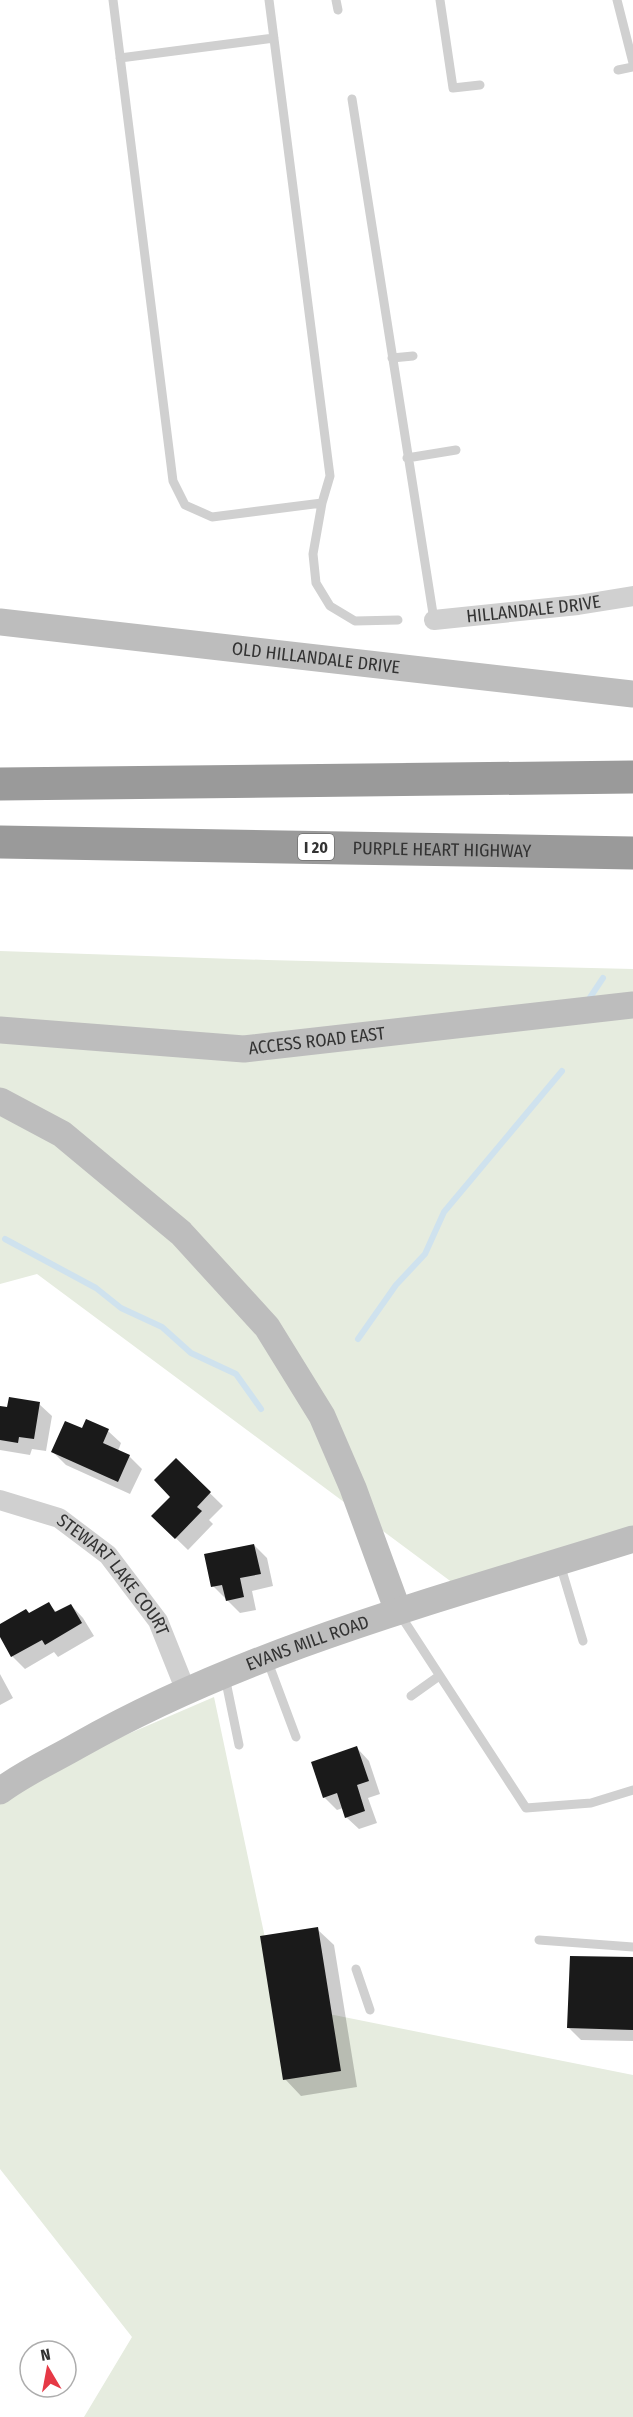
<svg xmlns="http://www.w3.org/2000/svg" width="633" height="2417" font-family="'Fira Sans Condensed',sans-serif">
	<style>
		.green { fill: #e6ecdf }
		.shadow { fill: #0003 }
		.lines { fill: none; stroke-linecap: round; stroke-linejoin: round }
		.stream { stroke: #cfe2ee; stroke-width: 6 }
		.building { fill: #1a1a1a }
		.lane { stroke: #d0d0d0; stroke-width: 9 }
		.street { stroke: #d0d0d0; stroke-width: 20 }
		.secondary { stroke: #bdbdbd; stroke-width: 27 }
		.highway { stroke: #9a9a9a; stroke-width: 33 }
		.labels { text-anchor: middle; stroke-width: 6; stroke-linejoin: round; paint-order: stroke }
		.shield { fill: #fff; stroke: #707070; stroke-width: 1.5 }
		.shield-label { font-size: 16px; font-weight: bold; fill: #333 }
		.street-label { font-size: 18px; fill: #333; stroke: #fff }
	</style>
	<rect width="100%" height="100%" fill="#fff"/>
	<path class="green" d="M0 951 267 960 633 969V1532L457 1586 37 1274 0 1284Z
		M214 1697 279 2004 633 2075V2417H84L132 2337 0 2169V1802L77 1756Z"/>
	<path class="shadow" d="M39 1404 52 1416 46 1451 32 1449 30 1455 0 1450V1408Z
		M83 1430 108 1431 121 1443 118 1451 129 1456 142 1469 130 1494 66 1465 53 1452Z
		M176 1460 223 1506 209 1520 213 1524 188 1550 153 1516 172 1497Z
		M254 1545 267 1558 273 1586 252 1591 256 1610 240 1613 213 1586Z
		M48 1604 58 1613 71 1605 83 1618 94 1636 58 1657 54 1652 25 1669 12 1656 0 1634V1625L29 1614Z
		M0 1674 13 1698 0 1705Z
		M357 1748 369 1761 380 1794 368 1798 377 1823 359 1829 346 1817 343 1808 337 1810 324 1797Z
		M317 1929 334 1945 357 2087 301 2096 285 2079Z
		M633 1958V2041L581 2040 568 2027Z"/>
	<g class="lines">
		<path class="stream" d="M589 999 603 978
			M5 1239 96 1288 121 1308 162 1327 191 1353 236 1374 261 1409
			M358 1339 396 1285 425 1254 444 1212 562 1071"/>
	</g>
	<path class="building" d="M9 1397 40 1402 34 1439 19 1437 18 1443 0 1440V1406L7 1407Z
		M86 1419 109 1429 103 1443 130 1455 118 1482 51 1452 65 1421 82 1428Z
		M176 1458 211 1492 197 1507 202 1511 175 1539 151 1516 170 1497 154 1480Z
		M254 1544 261 1574 240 1578 244 1597 226 1601 222 1585 211 1587 204 1554Z
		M49 1602 55 1612 71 1604 82 1623 45 1645 42 1640 11 1657 0 1637V1624L26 1609 29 1613Z
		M357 1746 369 1781 357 1785 365 1811 345 1818 337 1793 323 1798 311 1762Z
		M318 1927 341 2071 283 2080 260 1936Z
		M570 1956 633 1957V2030L567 2028Z"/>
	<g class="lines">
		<path class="lane" d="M113 0 173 481 185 505 212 517 322 503 330 476 269 0
			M336 0 338 10
			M440 0 453 88 480 85
			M617 0 633 63
			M120 58 274 38
			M618 70 633 67
			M352 99 434 620
			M392 358 413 356
			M407 458 456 450
			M322 503 313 554 316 583 330 606 355 621 398 620
			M560 1564 583 1641
			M399 1613 526 1808 591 1803 633 1790
			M268 1662 296 1737
			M225 1677 239 1745
			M411 1696 439 1676
			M539 1940 633 1947
			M356 1969 370 2010"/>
		<g class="street">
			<path id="s1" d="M434 620 578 605 633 596"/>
			<path id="s2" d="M0 1500 59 1518 108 1555 158 1621 186 1691"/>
		</g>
		<g class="secondary">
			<path id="s3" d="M0 622 633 694"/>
			<path id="s4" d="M0 1030 244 1049 633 1005"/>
			<path d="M0 1101 62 1134 181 1233 267 1327 322 1416 353 1488 398 1611"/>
			<path id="s5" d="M0 1791C24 1773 53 1760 79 1745 252 1647 445 1598 633 1539"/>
		</g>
		<g class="highway">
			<path d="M0 784 633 777"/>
			<path id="s6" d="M0 842 633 853"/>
		</g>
	</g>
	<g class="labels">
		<rect class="shield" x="298" y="834" width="36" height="26" rx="4.5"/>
		<g class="shield-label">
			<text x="316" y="853">I 20</text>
		</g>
		<g class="street-label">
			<text dy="6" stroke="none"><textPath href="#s1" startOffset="100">HILLANDALE DRIVE</textPath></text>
			<text dy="6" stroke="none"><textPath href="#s3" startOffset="318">OLD HILLANDALE DRIVE</textPath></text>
			<text dy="6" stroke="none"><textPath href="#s6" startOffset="442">PURPLE HEART HIGHWAY</textPath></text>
			<text dy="6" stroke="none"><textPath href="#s4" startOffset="318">ACCESS ROAD EAST</textPath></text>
			<text dy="6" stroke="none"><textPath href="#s2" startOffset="141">STEWART LAKE COURT</textPath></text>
			<text dy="6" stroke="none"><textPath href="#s5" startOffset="342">EVANS MILL ROAD</textPath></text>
		</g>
	</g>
	<g transform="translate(48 2369) rotate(350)"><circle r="28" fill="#ffffff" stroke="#adadad" stroke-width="1.5"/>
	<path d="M0-4.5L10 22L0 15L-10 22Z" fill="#e63946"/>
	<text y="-9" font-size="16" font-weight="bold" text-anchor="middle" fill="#333333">N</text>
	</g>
</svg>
